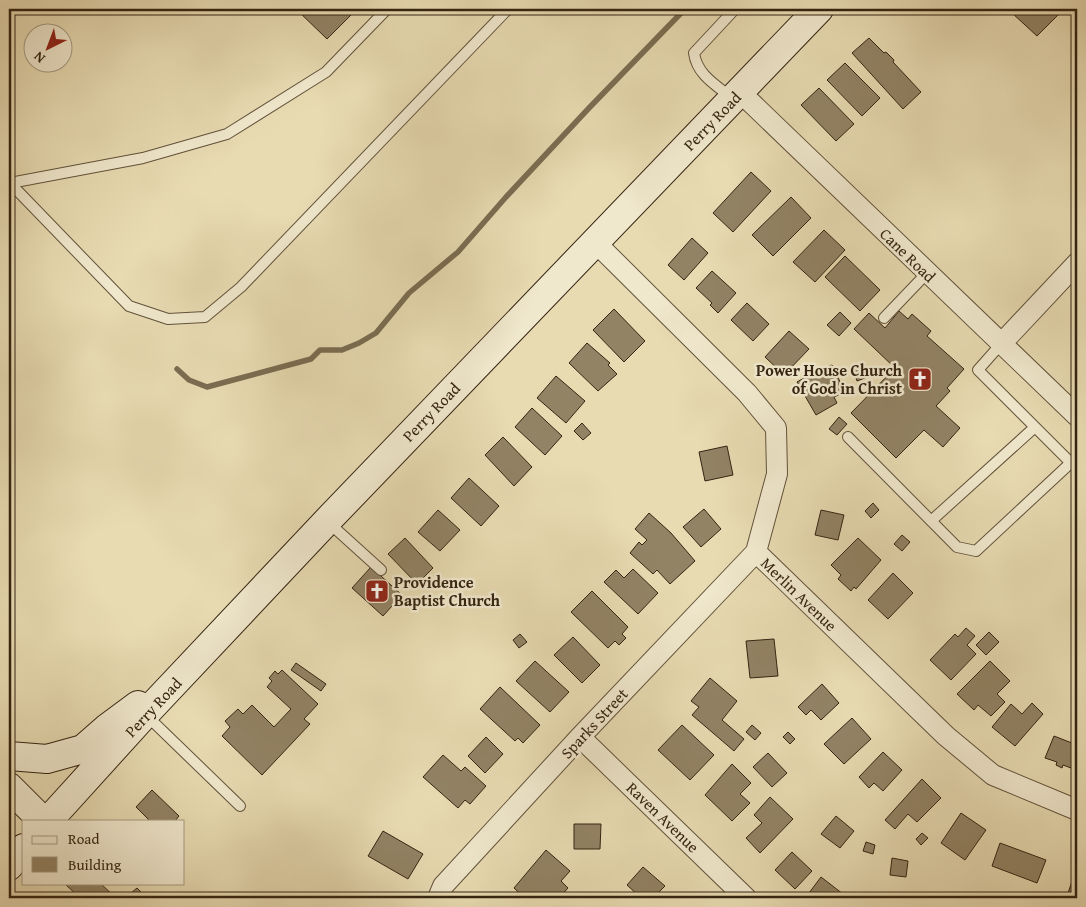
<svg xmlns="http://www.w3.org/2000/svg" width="1086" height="907" font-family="'Gentium Book Plus',serif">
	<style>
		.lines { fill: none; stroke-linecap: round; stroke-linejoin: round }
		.stream { stroke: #7b6d52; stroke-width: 5.5 }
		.building { fill: #928365; stroke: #342412 }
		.lane-casing { stroke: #61523a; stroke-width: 12 }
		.street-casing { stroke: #61523a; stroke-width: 22 }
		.secondary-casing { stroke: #342412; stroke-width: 30 }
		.lane { stroke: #f0e8cd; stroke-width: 10 }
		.street { stroke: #f0e8cd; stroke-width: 20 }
		.secondary { stroke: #f0e8cd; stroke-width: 28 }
		.labels { text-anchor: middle; stroke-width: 5; stroke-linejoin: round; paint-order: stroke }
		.street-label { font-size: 16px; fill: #342412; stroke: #f0e8cd }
		.poi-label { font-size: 16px; font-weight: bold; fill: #342412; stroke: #f0e8cd; text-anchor: end }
	</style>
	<rect width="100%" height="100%" fill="#e8dbb2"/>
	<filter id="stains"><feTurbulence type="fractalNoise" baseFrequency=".004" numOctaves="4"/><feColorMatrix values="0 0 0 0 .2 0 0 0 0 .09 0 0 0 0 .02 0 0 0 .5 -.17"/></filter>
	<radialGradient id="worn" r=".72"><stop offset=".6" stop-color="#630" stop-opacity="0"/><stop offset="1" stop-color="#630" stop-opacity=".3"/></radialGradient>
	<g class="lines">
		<path class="stream" d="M177 369 189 380 207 387 311 359 320 350H342L359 343 376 333 409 293 458 252 506 197 589 108 685 9"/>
	</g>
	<path class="building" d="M296 9H357L327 39Z
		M1016 9H1064L1037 36 1012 13Z
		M869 38 884 53 886 52 894 60 893 62 921 92 903 109 852 53Z
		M845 63 880 98 862 116 827 80Z
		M819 88 854 124 836 141 801 105Z
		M751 172 771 191 733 232 713 213Z
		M791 197 811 218 773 256 752 235Z
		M824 230 845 250 815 282 793 262Z
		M692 238 708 253 684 280 668 265Z
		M845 256 880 290 860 311 825 277Z
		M712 271 736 293 718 313 710 305 712 303 696 288Z
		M747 303 769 324 753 341 731 320Z
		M614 309 645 341 624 362 593 330Z
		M899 311 908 319 912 314 931 331 927 336 964 369 947 388 950 391 936 406 960 428 943 447 924 430 896 458 851 413 895 368 854 329 869 313 885 328Z
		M840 312 851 323 839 336 827 325Z
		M789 331 809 349 784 375 765 357Z
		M587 343 610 363 608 365 617 374 598 391 569 363Z
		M832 365 845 392 834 397 837 403 816 415 797 382 818 370 819 371Z
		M860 367 865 378 857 381 853 370Z
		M556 376 585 401 566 423 537 398Z
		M532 408 562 436 545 455 515 427Z
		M839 417 847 424 837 435 829 429Z
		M582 423 591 433 583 440 574 431Z
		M503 437 532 467 514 486 485 455Z
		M727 446 733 475 705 481 699 452Z
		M469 478 499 506 481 526 451 498Z
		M873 503 879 510 871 518 865 511Z
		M704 509 721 529 701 547 683 527Z
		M438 510 460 530 440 551 418 532Z
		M821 510 844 515 838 540 815 535Z
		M649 513 671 533 695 561 670 584 657 570 653 574 630 553 639 542 642 545 647 540 635 529Z
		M902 535 910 542 902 551 894 544Z
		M405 538 433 568 417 584 388 554Z
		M858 538 881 560 856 589 854 587 851 591 838 579 841 575 831 565Z
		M371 567 402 595 383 616 352 588Z
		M633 569 658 593 638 614 604 582 616 570 624 578Z
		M893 573 913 593 888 619 868 600Z
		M592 591 628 627 622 634 626 638 619 645 615 641 608 648 571 612Z
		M966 628 975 636 967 645 976 654 951 680 930 660 955 634 958 637Z
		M989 632 999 642 986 655 976 645Z
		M520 634 527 642 519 648 513 640Z
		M573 637 600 665 582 683 554 655Z
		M774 639 778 676 750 678 746 641Z
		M535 661 569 692 550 712 516 681Z
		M990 661 1010 681 997 694 1005 702 991 716 978 705 974 710 957 694Z
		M296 663 326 684 321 691 291 670Z
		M282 670 318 704 304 719 310 724 262 775 222 736 230 727 225 721 238 709 243 714 252 705 274 727 291 709 267 687 272 681 269 678 275 671 278 674Z
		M710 678 737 701 722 720 744 739 734 751 692 715 699 707 691 701Z
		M822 684 839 703 821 720 811 710 806 715 798 707Z
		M500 687 540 725 523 743 518 738 515 741 480 709Z
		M1032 703 1043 714 1015 746 992 727 1011 704 1022 714Z
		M852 718 871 739 844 764 824 744Z
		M682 725 714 755 690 780 658 750Z
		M752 725 761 733 755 740 746 732Z
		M788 732 795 739 790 744 783 737Z
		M1054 736 1077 745V751L1071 768 1063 765 1062 768 1056 765 1057 762 1045 758Z
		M486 737 503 754 485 773 468 756Z
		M883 752 902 770 883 791 874 783 869 788 859 777Z
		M768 753 787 773 772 787 753 767Z
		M443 755 461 771 465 767 486 786 470 804 465 800 458 808 423 777Z
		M732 764 751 783 740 794 750 803 732 821 705 795Z
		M922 779 941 798 917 822 908 814 895 829 885 820Z
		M152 790 179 816 175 821H150L136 807Z
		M770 797 793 819 760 853 746 838 762 823 754 815Z
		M961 813 986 830 965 860 941 843Z
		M836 816 854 831 840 848 821 834Z
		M574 824H601L600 849H574Z
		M383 831 423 854 408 879 368 856Z
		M922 833 928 838 921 845 916 839Z
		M866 842 875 845 873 854 863 851Z
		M1000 843 1046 860 1037 883 992 866Z
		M546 850 570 871 561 881 568 888 559 898 551 892 546 898H525L514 888Z
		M792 852 812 871 795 889 775 870Z
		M892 858 908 861 906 877 890 875Z
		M643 867 665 886 653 898H641L627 885Z
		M1076 870H1077V896L1068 893Z
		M821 877 843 894 840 898H816L809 893Z
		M66 883H100L116 898H80L65 884Z
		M137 888 147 898H125Z"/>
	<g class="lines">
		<g class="lane-casing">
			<path id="lane" d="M732 98C716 85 697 75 694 53L735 9
				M9 182 129 306 168 319 205 317 241 287 508 9
				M10 183 143 158 227 134 326 72 387 9
				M884 318 927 273
				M1001 344 978 370 1035 427
				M848 437 957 547 976 551 1077 457
				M931 521 1035 427 1071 463
				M328 522 381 570
				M145 714 240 806"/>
		</g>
		<g class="street-casing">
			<path id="street" d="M740 92 1077 416
				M594 241 747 393 776 428 777 474 756 552 946 736 993 775 1077 810
				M1001 344 1077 263
				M580 737 746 898
				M438 898 443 886 580 737 756 552"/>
		</g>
		<g class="secondary-casing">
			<path id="secondary" d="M9 756 47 759 83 749 107 728 138 705
				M9 787 43 821
				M48 821 145 714 327 521 819 9
				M9 866 24 848"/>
		</g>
		<use href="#lane" class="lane"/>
		<use href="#street" class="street"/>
		<use href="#secondary" class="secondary"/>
	</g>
	<defs>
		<g id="church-square" transform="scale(1.25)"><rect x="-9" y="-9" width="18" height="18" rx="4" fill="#8f2418" stroke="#f0e8cd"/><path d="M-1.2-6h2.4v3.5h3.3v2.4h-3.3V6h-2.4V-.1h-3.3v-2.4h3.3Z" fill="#fff"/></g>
	</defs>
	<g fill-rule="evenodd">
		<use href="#church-square" x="920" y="379"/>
		<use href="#church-square" x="377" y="591"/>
	</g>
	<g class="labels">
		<g class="street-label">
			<text transform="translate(712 121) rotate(-46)" y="6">Perry Road</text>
			<text transform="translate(908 255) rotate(44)" y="6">Cane Road</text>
			<text transform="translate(431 412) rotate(-46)" y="6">Perry Road</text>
			<text transform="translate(799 594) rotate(44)" y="6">Merlin Avenue</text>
			<text transform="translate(153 707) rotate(-47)" y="6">Perry Road</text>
			<text transform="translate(594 723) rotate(-47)" y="6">Sparks Street</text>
			<text transform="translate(663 817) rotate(44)" y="6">Raven Avenue</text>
		</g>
		<g class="poi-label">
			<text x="902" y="376">Power House Church<tspan x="902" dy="18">of God in Christ</tspan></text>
			<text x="394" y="588" text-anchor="start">Providence<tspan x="394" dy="18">Baptist Church</tspan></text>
		</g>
	</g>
	<rect width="1086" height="907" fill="none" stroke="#e8dbb2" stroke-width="30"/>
	<rect x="10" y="10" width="1066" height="887" fill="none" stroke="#342412" stroke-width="2.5"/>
	<rect x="15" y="15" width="1056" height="877" fill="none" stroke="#342412"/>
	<rect x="22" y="820" width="162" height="65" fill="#f0e8cd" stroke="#a59a82"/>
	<rect x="32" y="836" width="25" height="8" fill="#f0e8cd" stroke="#a59a82"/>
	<text x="68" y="844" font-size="15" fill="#342412">Road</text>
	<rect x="32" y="857" width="25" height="15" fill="#928365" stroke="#a59a82"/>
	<text x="68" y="870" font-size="15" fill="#342412">Building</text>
	<g transform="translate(48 48) rotate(222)"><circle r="24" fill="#f0e8cd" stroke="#a59a82"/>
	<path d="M0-4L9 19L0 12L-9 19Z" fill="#8f2418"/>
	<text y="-8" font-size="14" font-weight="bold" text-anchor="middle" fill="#342412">N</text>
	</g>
	<rect width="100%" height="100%" filter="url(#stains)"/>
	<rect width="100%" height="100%" fill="url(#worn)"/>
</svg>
